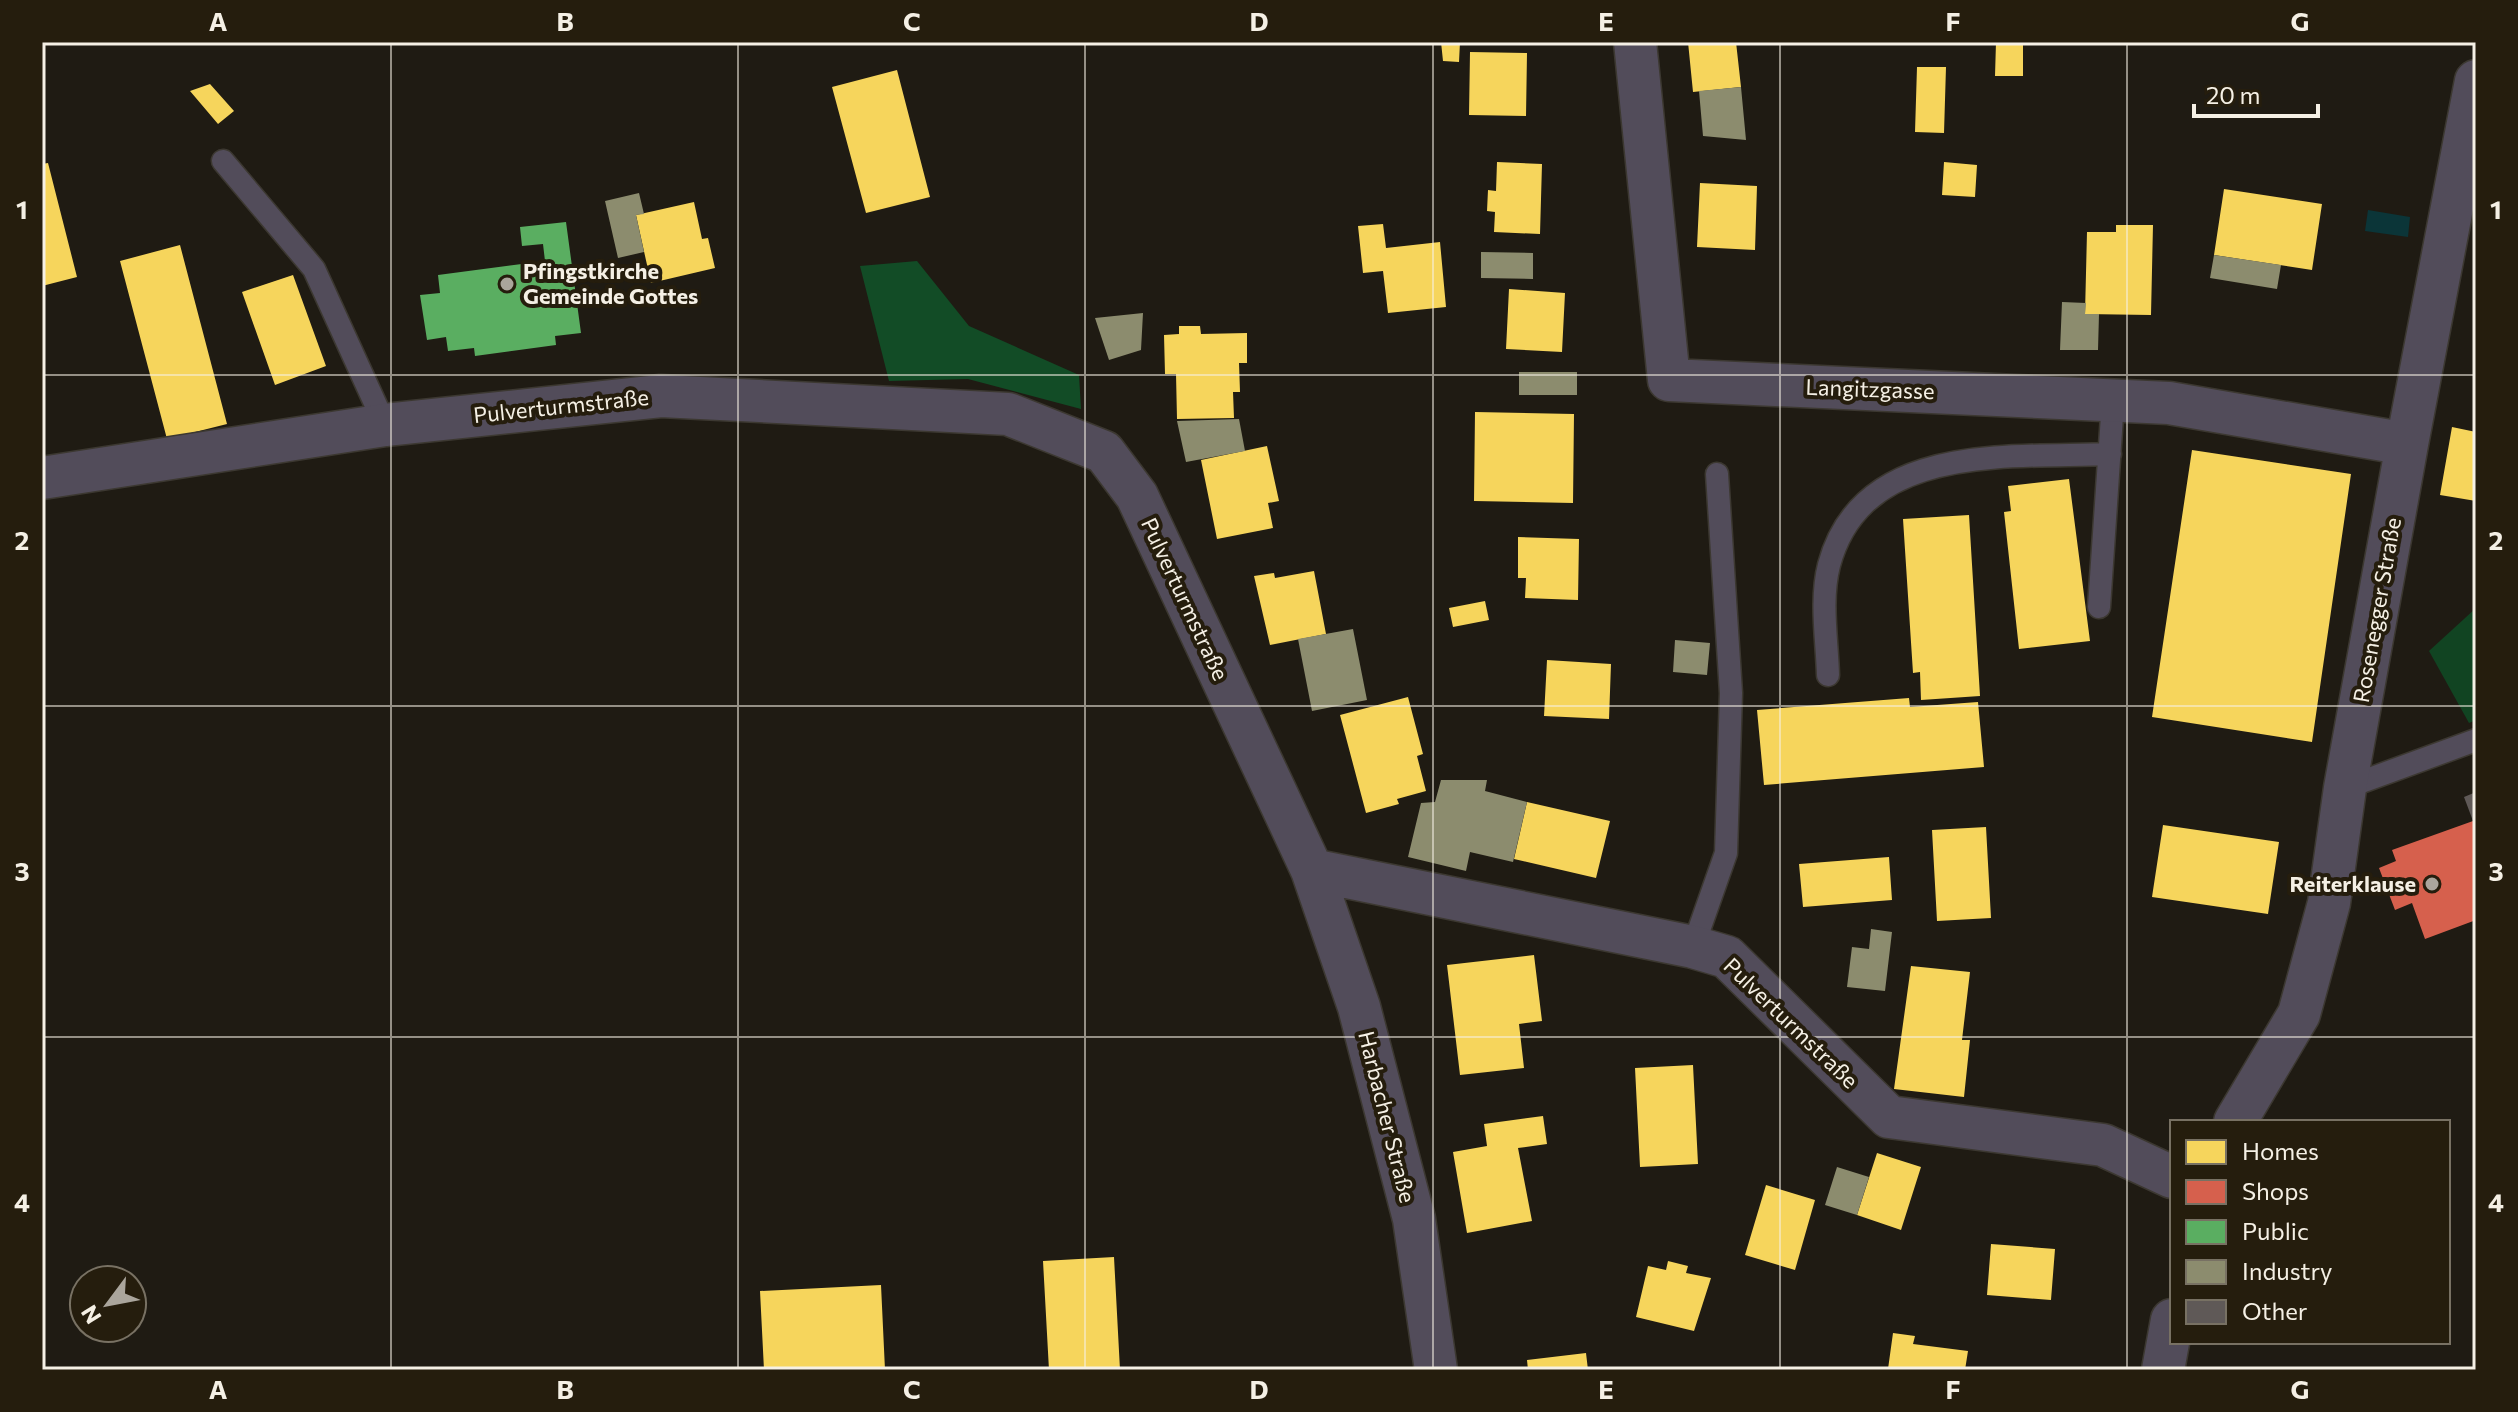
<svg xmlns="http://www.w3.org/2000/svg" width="2518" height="1412" font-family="Commissioner,sans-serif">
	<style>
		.green { fill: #142 }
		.forest { fill: #124c26 }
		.water { fill: #0b3538 }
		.homes { fill: #f6d55c }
		.shops { fill: #d6604d }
		.public { fill: #5aae61 }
		.industry { fill: #8c8c6e }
		.building { fill: #5f5957 }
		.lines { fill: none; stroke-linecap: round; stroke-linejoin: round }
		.service-casing { stroke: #3c3831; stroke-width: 25 }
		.minor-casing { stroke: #3c3831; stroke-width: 45 }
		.service { stroke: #524c5a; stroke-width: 22 }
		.minor { stroke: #524c5a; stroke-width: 42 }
		.grid { fill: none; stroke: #f5f0e5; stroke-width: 2; stroke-opacity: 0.55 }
		.poi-dot { fill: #aaa59c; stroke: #251d0d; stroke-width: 3 }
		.labels { text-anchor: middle; stroke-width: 8; stroke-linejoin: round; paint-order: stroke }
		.poi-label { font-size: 22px; font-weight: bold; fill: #f5f0e5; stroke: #251d0d; text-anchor: start }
		.street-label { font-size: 22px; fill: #f5f0e5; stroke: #251d0d }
		.neatline { fill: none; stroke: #f5f0e5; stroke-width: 3 }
		.grid-label { font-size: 26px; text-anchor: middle; font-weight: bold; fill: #f5f0e5 }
	</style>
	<rect width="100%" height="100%" fill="#1f1b13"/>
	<path class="green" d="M2476 608V720L2469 723 2429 651Z"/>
	<path class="forest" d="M917 261 969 326 1079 375 1081 409 968 379 889 381 860 266Z"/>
	<path class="water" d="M2368 210 2410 217 2408 237 2365 231Z"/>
	<path class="homes" d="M1441 42H1460L1459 62 1443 61Z
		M1688 42H1736L1741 87 1693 92Z
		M1996 42H2023V76H1995Z
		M1470 52 1527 53 1526 116 1469 115Z
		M1917 67H1946L1944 133 1915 132Z
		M897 70 930 197 866 213 832 87Z
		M210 84 234 111 218 124 190 91Z
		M1497 162 1542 164 1540 234 1494 232 1495 212 1487 211 1488 190 1496 191Z
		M1944 162 1977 165 1975 197 1942 195Z
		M48 163 77 277 42 286V164Z
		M1700 183 1757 186 1755 250 1697 247Z
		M2224 189 2322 204 2312 270 2214 255Z
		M694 202 702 239 708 238 715 268 651 283 636 215Z
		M1383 224 1386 248 1440 242 1446 307 1388 313 1383 271 1363 273 1358 226Z
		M2116 225H2153L2151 315 2085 314 2087 232H2116Z
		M180 245 227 424 167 439 120 261Z
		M293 275 326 366 275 385 242 292Z
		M1509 289 1565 293 1562 352 1506 349Z
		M1179 326H1200L1201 334 1247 333V363H1239L1240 392H1233L1234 418 1177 419 1176 374H1165L1164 335 1179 334Z
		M1475 412 1574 414 1573 503 1474 501Z
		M2452 427 2476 432V501L2440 495Z
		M1267 446 1279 501 1268 503 1273 528 1217 539 1201 460Z
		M2192 450 2351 474 2312 742 2152 717Z
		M2069 479 2090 641 2019 649 2004 512 2011 511 2008 486Z
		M1969 515 1980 696 1921 700 1920 672 1913 673 1903 519Z
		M1518 537 1579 539 1578 600 1525 598 1526 578H1518Z
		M1314 571 1326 634 1270 645 1254 576 1274 573 1275 578Z
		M1485 601 1489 620 1453 627 1449 608Z
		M1547 660 1611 664 1609 719 1544 716Z
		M1408 697 1423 754 1417 756 1426 791 1397 799 1399 804 1366 813 1340 715Z
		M1909 698 1910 707 1978 702 1984 767 1764 785 1757 710Z
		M1527 802 1610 821 1596 878 1514 859Z
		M2163 825 2279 842 2268 914 2152 897Z
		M1986 827 1991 918 1937 921 1932 830Z
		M1889 857 1892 900 1803 907 1799 864Z
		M1534 955 1542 1021 1519 1024 1524 1068 1460 1075 1447 965Z
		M1911 966 1970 972 1962 1040H1970L1964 1097 1894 1089Z
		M1693 1065 1698 1164 1640 1167 1635 1068Z
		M1543 1116 1547 1144 1518 1148 1532 1221 1467 1233 1453 1152 1487 1146 1484 1124Z
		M1877 1153 1921 1167 1901 1230 1857 1215Z
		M1766 1185 1815 1200 1795 1270 1745 1255Z
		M1991 1244 2055 1249 2051 1300 1987 1295Z
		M1114 1257 1120 1370H1049L1043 1261Z
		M1668 1261 1688 1266 1686 1273 1711 1278 1694 1331 1636 1317 1648 1266 1666 1270Z
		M881 1285 885 1370H764L760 1291Z
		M1893 1333 1915 1336 1913 1344 1968 1351 1965 1370 1888 1369Z
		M1586 1353 1588 1370H1528L1527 1360Z"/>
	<path class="shops" d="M2473 821 2476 830V920L2425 939 2412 903 2395 910 2379 868 2396 861 2392 850Z"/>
	<path class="public" d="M566 222 581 333 555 336 556 345 475 356 474 348 448 351 446 337 427 340 420 295 440 293 438 275 545 261 543 244 522 246 520 227Z"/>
	<path class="industry" d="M1741 87 1746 140 1703 136 1699 91Z
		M639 193 644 214 636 215 644 252 618 258 605 201Z
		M1481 252 1533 253V279L1481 278Z
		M2214 255 2281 265 2277 289 2210 278Z
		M2062 302 2086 303 2085 314H2099L2098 350H2060Z
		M1143 313 1141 350 1109 360 1095 318Z
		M1519 372H1577V395H1519Z
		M1239 419 1245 451 1186 462 1177 421Z
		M1353 629 1367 700 1312 711 1298 639Z
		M1675 640 1710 643 1707 675 1673 672Z
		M1441 780H1487L1485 791 1527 802 1513 862 1470 852 1466 871 1408 857 1421 803 1435 802Z
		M1871 929 1892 932 1885 991 1847 987 1852 947 1869 949Z
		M1837 1167 1869 1177 1857 1215 1825 1205Z"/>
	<path class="building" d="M2476 792V829L2464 797Z"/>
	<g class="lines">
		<g class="service-casing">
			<path id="service" d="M223 161 314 269 385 425
				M2099 607 2113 401
				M1828 675C1827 640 1820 600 1829 565 1862 442 2008 458 2110 454
				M2345 788 2476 740
				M1693 947 1726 853 1731 693 1717 474"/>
		</g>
		<g class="minor-casing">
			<path id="minor" d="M1635 42 1669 380 2169 403 2407 444
				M42 478 385 425 661 396 1008 414 1104 452 1137 496 1312 870 1359 1007 1414 1219 1436 1370
				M1312 870 1693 947 1727 957 1889 1117 2103 1145 2172 1177
				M2235 1122 2299 1014 2329 903 2345 788 2407 444 2476 81
				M2163 1370 2172 1320"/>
		</g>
		<use href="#service" class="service"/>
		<use href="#minor" class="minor"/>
	</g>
	<path class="grid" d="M391 42V1370M738 42V1370M1085 42V1370M1433 42V1370M1780 42V1370M2127 42V1370M42 375H2476M42 706H2476M42 1037H2476"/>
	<g class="poi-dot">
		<circle cx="507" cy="284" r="8"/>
		<circle cx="2432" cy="884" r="8"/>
	</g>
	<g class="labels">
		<g class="poi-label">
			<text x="523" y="279">Pfingstkirche<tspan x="523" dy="25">Gemeinde Gottes</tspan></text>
			<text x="2416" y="892" text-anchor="end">Reiterklause</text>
		</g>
		<g class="street-label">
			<text transform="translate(1870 389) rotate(2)" y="8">Langitzgasse</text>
			<text transform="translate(561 406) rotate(-6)" y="8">Pulverturmstraße</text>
			<text transform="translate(1185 599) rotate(65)" y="8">Pulverturmstraße</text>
			<text transform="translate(2377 610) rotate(-80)" y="8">Rosenegger Straße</text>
			<text transform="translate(1791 1023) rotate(44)" y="8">Pulverturmstraße</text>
			<text transform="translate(1387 1117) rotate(76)" y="8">Harbacher Straße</text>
		</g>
	</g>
	<rect width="2518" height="1412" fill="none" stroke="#251d0d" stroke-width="88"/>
	<rect x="2170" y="1120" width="280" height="224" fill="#251d0d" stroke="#787163" stroke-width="2"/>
	<rect x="2186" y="1140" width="40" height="24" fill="#f6d55c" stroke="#787163" stroke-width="2"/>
	<text x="2242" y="1160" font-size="24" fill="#f5f0e5">Homes</text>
	<rect x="2186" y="1180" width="40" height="24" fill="#d6604d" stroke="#787163" stroke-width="2"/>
	<text x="2242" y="1200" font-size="24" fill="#f5f0e5">Shops</text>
	<rect x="2186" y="1220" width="40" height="24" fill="#5aae61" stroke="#787163" stroke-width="2"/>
	<text x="2242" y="1240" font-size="24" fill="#f5f0e5">Public</text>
	<rect x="2186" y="1260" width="40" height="24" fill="#8c8c6e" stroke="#787163" stroke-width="2"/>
	<text x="2242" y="1280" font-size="24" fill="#f5f0e5">Industry</text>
	<rect x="2186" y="1300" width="40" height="24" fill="#5f5957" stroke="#787163" stroke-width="2"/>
	<text x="2242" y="1320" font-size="24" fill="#f5f0e5">Other</text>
	<g transform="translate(108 1304) rotate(238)"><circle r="38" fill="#251d0d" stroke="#787163" stroke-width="2"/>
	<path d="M0-6L14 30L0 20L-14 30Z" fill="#aaa59c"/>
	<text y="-12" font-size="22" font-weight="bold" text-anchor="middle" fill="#f5f0e5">N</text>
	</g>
	<path d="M2194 104v12h124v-12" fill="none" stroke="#f5f0e5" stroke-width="4"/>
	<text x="2206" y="104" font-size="24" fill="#f5f0e5" stroke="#251d0d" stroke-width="6" paint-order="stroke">20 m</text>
	<rect x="44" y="44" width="2430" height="1324" class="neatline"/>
	<g class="grid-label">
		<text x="218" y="31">A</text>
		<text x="565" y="31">B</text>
		<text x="912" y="31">C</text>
		<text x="1259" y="31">D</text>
		<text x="1606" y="31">E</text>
		<text x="1953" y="31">F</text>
		<text x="2300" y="31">G</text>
		<text x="22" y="219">1</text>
		<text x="2496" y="219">1</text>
		<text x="22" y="550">2</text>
		<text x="2496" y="550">2</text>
		<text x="22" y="881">3</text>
		<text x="2496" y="881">3</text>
		<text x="22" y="1212">4</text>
		<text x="2496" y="1212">4</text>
		<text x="218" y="1399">A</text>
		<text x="565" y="1399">B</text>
		<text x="912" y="1399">C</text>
		<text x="1259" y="1399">D</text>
		<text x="1606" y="1399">E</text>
		<text x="1953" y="1399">F</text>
		<text x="2300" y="1399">G</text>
	</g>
</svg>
